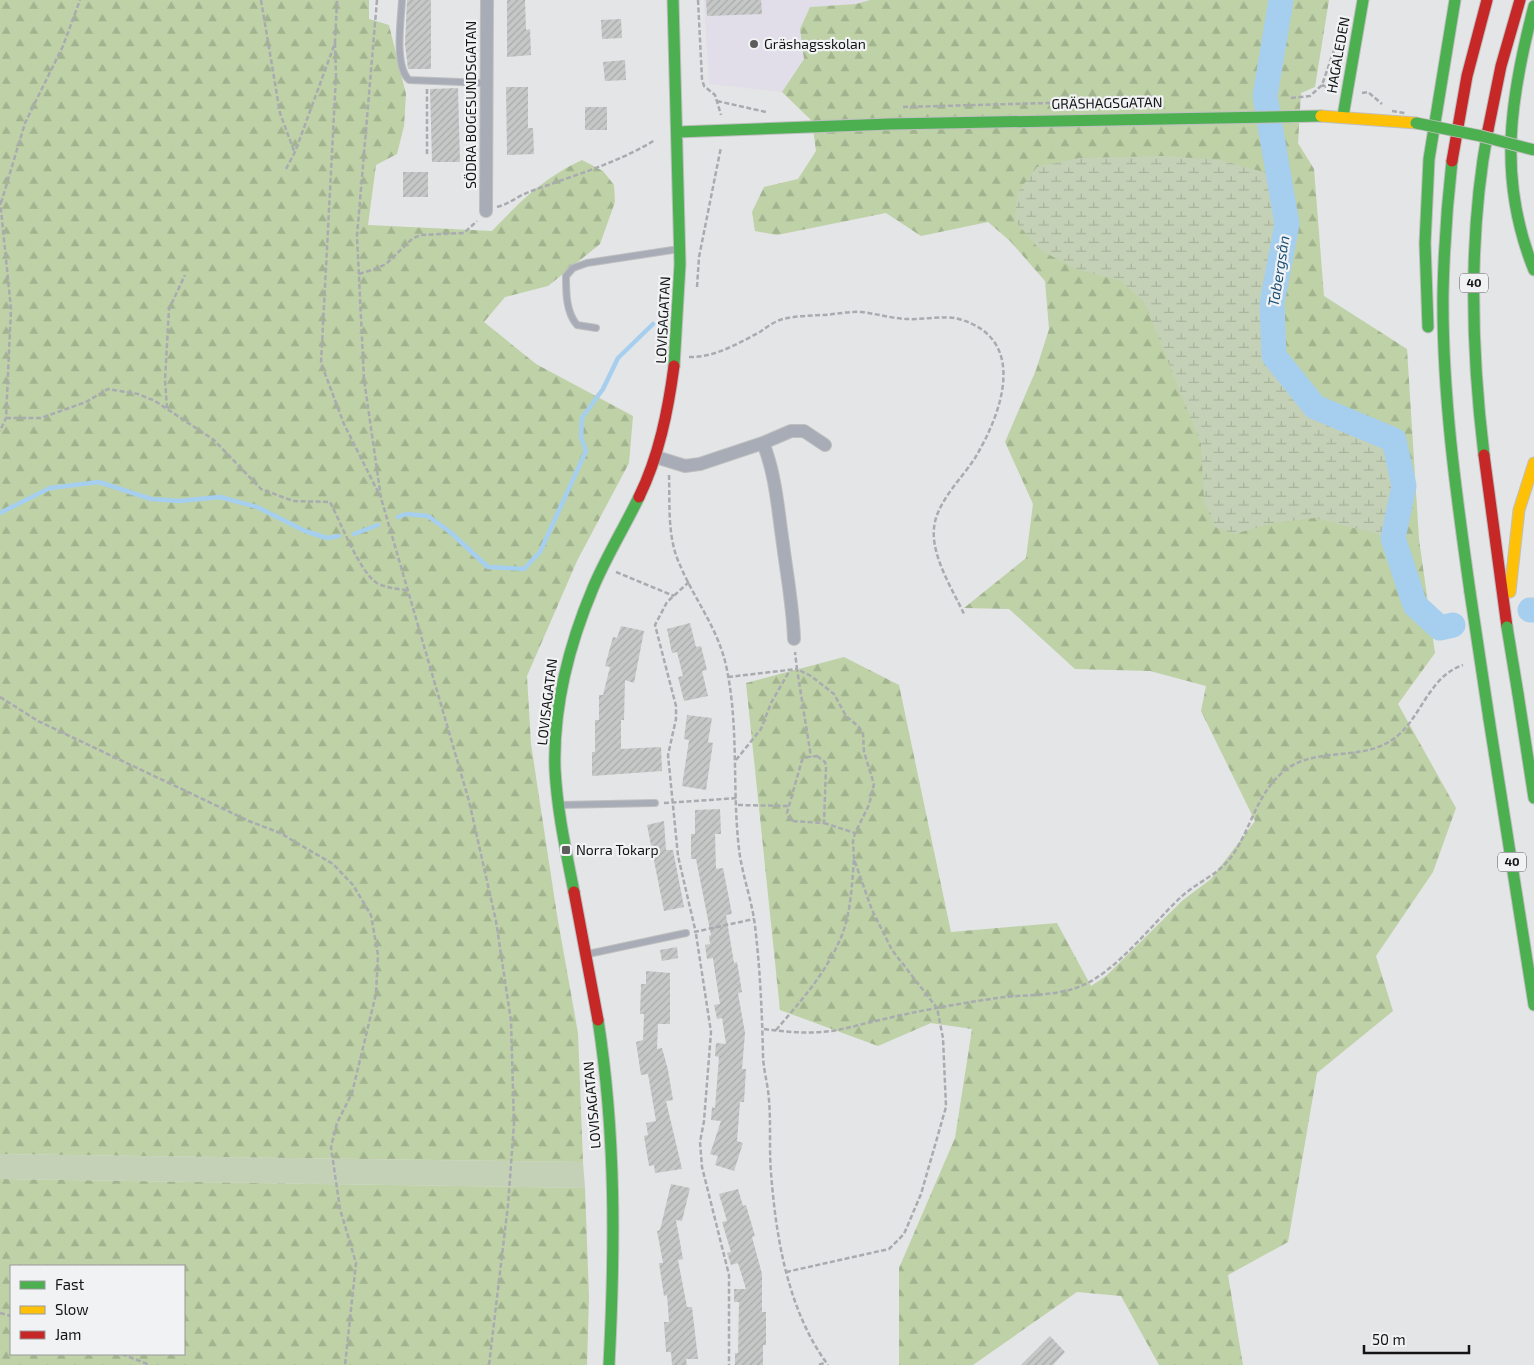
<svg xmlns="http://www.w3.org/2000/svg" width="1534" height="1365" font-family="'Exo 2',sans-serif">
	<style>
		.education { fill: #e1dde9 }
		.grass { fill: #c5d1b7 }
		.forest { fill: url(#forest-firs); fill-rule: evenodd }
		.wetland { fill: url(#wetland-marsh) }
		.lines { fill: none; stroke-linecap: round; stroke-linejoin: round }
		.stream { stroke: #a6cfef; stroke-width: 4.5 }
		.river { stroke: #a6cfef; stroke-width: 25 }
		.building { fill: url(#building-hatch) }
		.lane-casing { stroke: #bfbfc0; stroke-width: 8 }
		.street-casing { stroke: #bfbfc0; stroke-width: 14 }
		.fast-casing { stroke: #bfbfc0; stroke-width: 13 }
		.slow-casing { stroke: #bfbfc0; stroke-width: 13 }
		.jam-casing { stroke: #bfbfc0; stroke-width: 13 }
		.path { stroke: #a9abb0; stroke-width: 2.5; stroke-dasharray: 5 2.5; stroke-linecap: butt }
		.lane { stroke: #a8acb6; stroke-width: 6 }
		.street { stroke: #a8acb6; stroke-width: 12 }
		.fast { stroke: #4caf50; stroke-width: 11 }
		.slow { stroke: #ffc107; stroke-width: 11 }
		.jam { stroke: #c62828; stroke-width: 11 }
		.fast-bridge-casing { stroke: #bfbfc0; stroke-width: 13; stroke-linecap: butt }
		.path-bridge { stroke: #a9abb0; stroke-width: 2.5; stroke-dasharray: 5 2.5; stroke-linecap: butt }
		.fast-bridge { stroke: #4caf50; stroke-width: 11 }
		.poi-dot { fill: #5d5d5e; stroke: #f1f2f4; stroke-width: 2 }
		.labels { text-anchor: middle; stroke-width: 4.5; stroke-linejoin: round; paint-order: stroke }
		.shield { fill: #f1f2f4; stroke: #565758; stroke-width: 1 }
		.shield-label { font-size: 12px; font-weight: bold; fill: #141415 }
		.poi-label { font-size: 14px; fill: #141415; stroke: #f1f2f4; text-anchor: start }
		.street-label { font-size: 14px; fill: #141415; stroke: #f1f2f4 }
		.water-label { font-size: 15px; font-style: italic; fill: #195176; stroke: #f1f2f4 }
	</style>
	<defs>
		<pattern id="forest-firs" width="22" height="20" patternUnits="userSpaceOnUse" patternTransform="scale(1.25)"><rect width="22" height="20" fill="#bed1a7"/><path d="M5 1l3.5 6h-7zM16 11l3.5 6h-7z" fill="#a2b38f"/></pattern>
		<pattern id="wetland-marsh" width="20" height="14" patternUnits="userSpaceOnUse" patternTransform="scale(1.25)"><rect width="20" height="14" fill="#c5d1b7"/><path d="M1 5h8M5 5V1M11 12h8M15 12V8" fill="none" stroke="#a8b39c"/></pattern>
		<pattern id="building-hatch" width="6" height="6" patternUnits="userSpaceOnUse" patternTransform="scale(1.25)"><rect width="6" height="6" fill="#c6c7c7"/><path d="M-1 1l2-2M0 6l6-6M5 7l2-2" fill="none" stroke="#a9aaaa"/></pattern>
	</defs>
	<rect width="100%" height="100%" fill="#e4e5e6"/>
	<path class="education" d="M704 0H870L856 4 810 7 800 29 805 59 782 92 709 84Z"/>
	<path class="grass" d="M0 1154 583 1162 585 1188 0 1179Z"/>
	<path class="forest" d="M0 0H369V19L389 25 406 94 404 126 397 154 376 165 368 225 492 231C522 200 542 179 582 160L603 171 614 185 615 202 600 244 548 286 505 297 484 322 536 364 633 416 629 463 577 561 527 676 531 744 557 915 578 1033 583 1162 0 1154Z
		M870 0H1329L1315 87 1301 93 1298 143 1314 169 1324 296 1407 349 1419 539 1435 653 1398 704 1456 808 1433 872 1376 956 1393 1011 1317 1073 1288 1242 1228 1275 1243 1365H1159L1121 1296 1077 1292 973 1365H899V1268L955 1138 972 1029 931 1023 878 1046 780 1010 746 683 844 657 899 685 951 932 1057 923 1091 986 1106 976 1183 900 1211 879 1255 821 1201 711 1206 686 1150 671 1075 669 1009 609 964 608 1026 558 1033 504 1005 442 1036 370 1049 329 1045 281 1010 241 988 222 921 236 886 213 777 235 755 231 752 212 764 187 798 179 816 151 812 121 782 92 804 59 800 29 810 7 856 4Z
		M0 1179 585 1188 589 1297 587 1365H0ZM11 1266H184V1354H11Z"/>
	<path class="wetland" d="M1164 156 1221 160 1277 176 1287 224 1272 303 1274 356 1315 407 1394 440 1404 486 1393 538 1315 518 1273 523 1234 534 1215 527 1204 501 1201 444 1144 302 1121 281 1076 269 1040 250 1015 221 1017 193 1037 167 1079 158Z"/>
	<g class="lines">
		<path class="stream" d="M0 513 50 488 99 482 151 499 179 501 220 497 257 507 305 531 327 538 339 536
			M398 517 406 514 428 516 450 532 488 567 524 569 540 552 586 451 581 437 582 418 603 389 618 358 653 324
			M354 534 378 525"/>
		<path class="river" d="M1281 0 1265 96 1287 224 1272 303 1274 356 1315 407 1394 440 1404 486 1393 538 1415 605 1440 628 1453 625
			M1530 610H1534"/>
	</g>
	<path class="building" d="M407 0H431V69H408L405 44Z
		M507 0H525L526 30 530 29 531 55 507 57Z
		M706 0H761L762 14 707 16Z
		M621 19 622 38 602 39 601 20Z
		M625 60 626 80 605 81 603 62Z
		M506 87H528V128H533L534 154 507 155Z
		M458 88 460 162H432L430 89Z
		M585 107H607V130H585Z
		M403 172H428V197H403Z
		M690 623 696 647 701 646 707 670 702 671 708 696 684 701 678 677 683 676 677 652 672 653 667 629Z
		M621 626 644 631 634 683 625 680 624 720H621V749L661 747 662 771 592 776V752H595V720H599V695H603L610 667 605 666 613 637 617 638Z
		M687 715 712 718 708 742 713 743 706 790 682 786 689 740 684 739Z
		M720 809 721 834H715L716 869 723 868 732 914 726 915 734 963 737 962 742 992 738 993 745 1033 742 1069H746L744 1102H740L737 1141 743 1143 734 1171 715 1165 718 1156 710 1154 721 1121 711 1120 712 1107 715 1108 719 1057 715 1056 716 1043 726 1044 722 1018 717 1019 714 1005 720 1004 714 966 713 958 707 959 705 945 710 944 709 936 711 935 696 859H691V834H695V810Z
		M664 821 666 850H673L684 907 664 911 647 825Z
		M677 947 678 958 662 961 660 950Z
		M646 971 670 973V1024H658L657 1049 662 1048 668 1070 673 1100 666 1101 682 1169 655 1173 654 1165 649 1166 644 1136 648 1135 646 1123 656 1121 648 1074 641 1075 636 1042 643 1040 644 1014H640L641 984H646Z
		M671 1184 690 1188 682 1221 676 1220 683 1259 678 1260 687 1307H692L698 1359H686L687 1365H672L671 1352H666L664 1322H669L667 1295 664 1296 659 1263H663L657 1231 660 1230Z
		M738 1189 743 1206 746 1205 755 1236 752 1237 762 1274V1312H766V1345H763V1365H735V1353H738L739 1302H734V1289H746L738 1263 731 1265 727 1253 731 1252 722 1222 727 1221 719 1194Z
		M1050 1336 1065 1352 1053 1365H1021Z"/>
	<g class="lines">
		<g class="lane-casing">
			<path id="lane" d="M402 0C401 21 394 65 409 80L486 83
				M596 328 577 325C566 312 566 293 566 276L573 268 587 263 679 249
				M560 805 655 803
				M588 954 686 933"/>
		</g>
		<g class="street-casing">
			<path id="street" d="M486 211 487 0
				M763 443C776 475 778 511 783 544 787 576 793 607 794 639
				M656 457 685 466 700 464 763 443 791 431H804L825 445"/>
		</g>
		<g class="fast-casing">
			<path id="fast" d="M673 0 680 264 674 366
				M1534 6C1510 98 1497 179 1534 270
				M1343 116 1363 0
				M677 132 890 124 1321 116
				M1452 161C1447 205 1444 249 1443 293 1442 393 1456 493 1470 592
				M1428 327 1425 243 1429 159 1455 0
				M1484 455C1471 348 1468 236 1488 130
				M1518 694 1534 798
				M1489 719 1534 1005
				M574 892C566 851 557 810 555 769 553 707 569 645 593 588 606 557 624 528 639 497
				M598 1020C616 1135 615 1249 609 1365"/>
		</g>
		<g class="slow-casing">
			<path id="slow" d="M1321 116 1416 123
				M1510 592 1519 510 1534 463"/>
		</g>
		<g class="jam-casing">
			<path id="jam" d="M1488 130 1501 66 1520 0
				M1452 161 1467 76 1487 0
				M1484 455 1507 627
				M639 497C659 456 668 411 674 366
				M574 892 598 1020"/>
		</g>
		<path class="path" d="M261 0 280 113 294 151
			M377 0 357 236 364 379 381 498 469 801 496 921 511 1021 514 1124 508 1205 489 1365
			M698 0 702 79 704 86 715 95 721 115
			M335 43 336 76 321 363 344 424 380 496
			M1322 85 1332 89
			M427 89V155
			M1362 93 1368 92 1382 104
			M1291 98 1310 96 1322 85 1341 30
			M717 101 766 112
			M903 107 1085 102
			M286 169 295 152 335 43 337 0
			M0 200 11 309 6 418 0 431
			M1 203 25 123 63 46 80 0
			M497 207C509 204 518 196 529 192 571 176 616 164 655 140
			M359 274 375 269 386 264 413 238 421 235 464 233 477 221
			M697 287 699 257 721 147
			M689 357C714 358 739 343 760 332 767 327 775 321 783 319 795 316 808 316 820 315 834 315 847 311 862 312 877 314 891 318 906 319 923 320 943 315 959 319 1029 339 1002 413 975 458 962 478 940 499 935 522 928 552 952 588 964 614
			M167 408 165 380 169 309 185 275
			M6 418H41L86 402 108 389 138 394 155 401 214 440 261 489 293 501 330 502C340 521 360 573 377 583 387 588 396 589 407 590
			M669 475C670 505 667 538 680 565 695 601 719 629 727 670 739 729 732 790 739 849 742 875 752 900 755 926 760 968 762 1011 763 1054 763 1069 768 1084 769 1100 771 1124 769 1149 771 1173 776 1238 788 1311 828 1365
			M616 572 674 596
			M689 582 667 602 655 625 676 706V719L668 755 678 856 695 929
			M728 677 797 669 811 757
			M0 697 38 721 249 821 280 833 333 864 353 885 371 915 378 955 376 994 352 1093 337 1123 331 1147 340 1209 356 1263 345 1365
			M817 756 825 762 826 767 824 823 791 821 787 813 802 760 807 757Z
			M736 760 761 729 771 703 790 670
			M664 803 738 798
			M738 805 789 806
			M824 823 855 833
			M694 932 754 919
			M696 934 711 1032 704 1121 700 1142 702 1167 729 1275V1365
			M764 1029C786 1032 808 1034 831 1031 846 1029 861 1024 876 1021 916 1011 957 1004 997 998 1024 994 1055 997 1081 986 1116 972 1153 923 1181 897 1194 885 1210 878 1222 867 1249 843 1252 797 1284 771 1315 746 1359 762 1392 740 1421 721 1427 677 1463 665
			M776 1030C801 1001 827 972 842 935 851 911 852 885 854 859
			M786 1272 889 1249 904 1234 921 1194 946 1107 943 1038 937 1008 892 950 872 910 854 859 853 841 855 833 869 805 874 784 864 752 863 733 859 727 846 716 834 694 811 676 797 669 795 652
			M0 1313 11 1316
			M122 1354 150 1365
			M819 1365 826 1362"/>
		<use href="#lane" class="lane"/>
		<use href="#street" class="street"/>
		<use href="#fast" class="fast"/>
		<use href="#slow" class="slow"/>
		<use href="#jam" class="jam"/>
		<g class="fast-bridge-casing">
			<path id="fast-bridge" d="M1416 123 1481 136 1534 150
				M1470 592 1489 719
				M1507 627 1518 694"/>
		</g>
		<path class="path-bridge" d="M1392 111 1405 113"/>
		<use href="#fast-bridge" class="fast-bridge"/>
	</g>
	<g class="poi-dot">
		<circle cx="754" cy="44" r="5"/>
		<rect x="561" y="845" width="10" height="10" rx="2.5"/>
	</g>
	<g class="labels">
		<g class="shield">
			<rect x="1460" y="273.5" width="28" height="19" rx="4"/>
			<rect x="1498" y="852.5" width="28" height="19" rx="4"/>
		</g>
		<g class="shield-label">
			<text x="1474" y="287">40</text>
			<text x="1512" y="866">40</text>
		</g>
		<g class="poi-label">
			<text x="764" y="49">Gräshagsskolan</text>
			<text x="576" y="855">Norra Tokarp</text>
		</g>
		<g class="street-label">
			<text transform="translate(1338 55) rotate(-80)" y="5">HAGALEDEN</text>
			<text transform="translate(1107 103) rotate(-1)" y="5">GRÄSHAGSGATAN</text>
			<text transform="translate(471 105) rotate(-90)" y="5">SÖDRA BOGESUNDSGATAN</text>
			<text transform="translate(663 320) rotate(-87)" y="5">LOVISAGATAN</text>
			<text transform="translate(547 702) rotate(-83)" y="5">LOVISAGATAN</text>
			<text transform="translate(592 1105) rotate(-95)" y="5">LOVISAGATAN</text>
		</g>
		<g class="water-label">
			<text transform="translate(1279 271) rotate(-81)" y="5">Tabergsån</text>
		</g>
	</g>
	<rect x="10" y="1265" width="175" height="90" fill="#f1f2f4" stroke="#99999b"/>
	<rect x="20" y="1281" width="25" height="8" fill="#4caf50" stroke="#99999b"/>
	<text x="55" y="1290" font-size="15" fill="#141415">Fast</text>
	<rect x="20" y="1306" width="25" height="8" fill="#ffc107" stroke="#99999b"/>
	<text x="55" y="1315" font-size="15" fill="#141415">Slow</text>
	<rect x="20" y="1331" width="25" height="8" fill="#c62828" stroke="#99999b"/>
	<text x="55" y="1340" font-size="15" fill="#141415">Jam</text>
	<path d="M1364 1345v8h105v-8" fill="none" stroke="#141415" stroke-width="2.5"/>
	<text x="1372" y="1345" font-size="15" fill="#141415" stroke="#f1f2f4" stroke-width="4" paint-order="stroke">50 m</text>
</svg>
